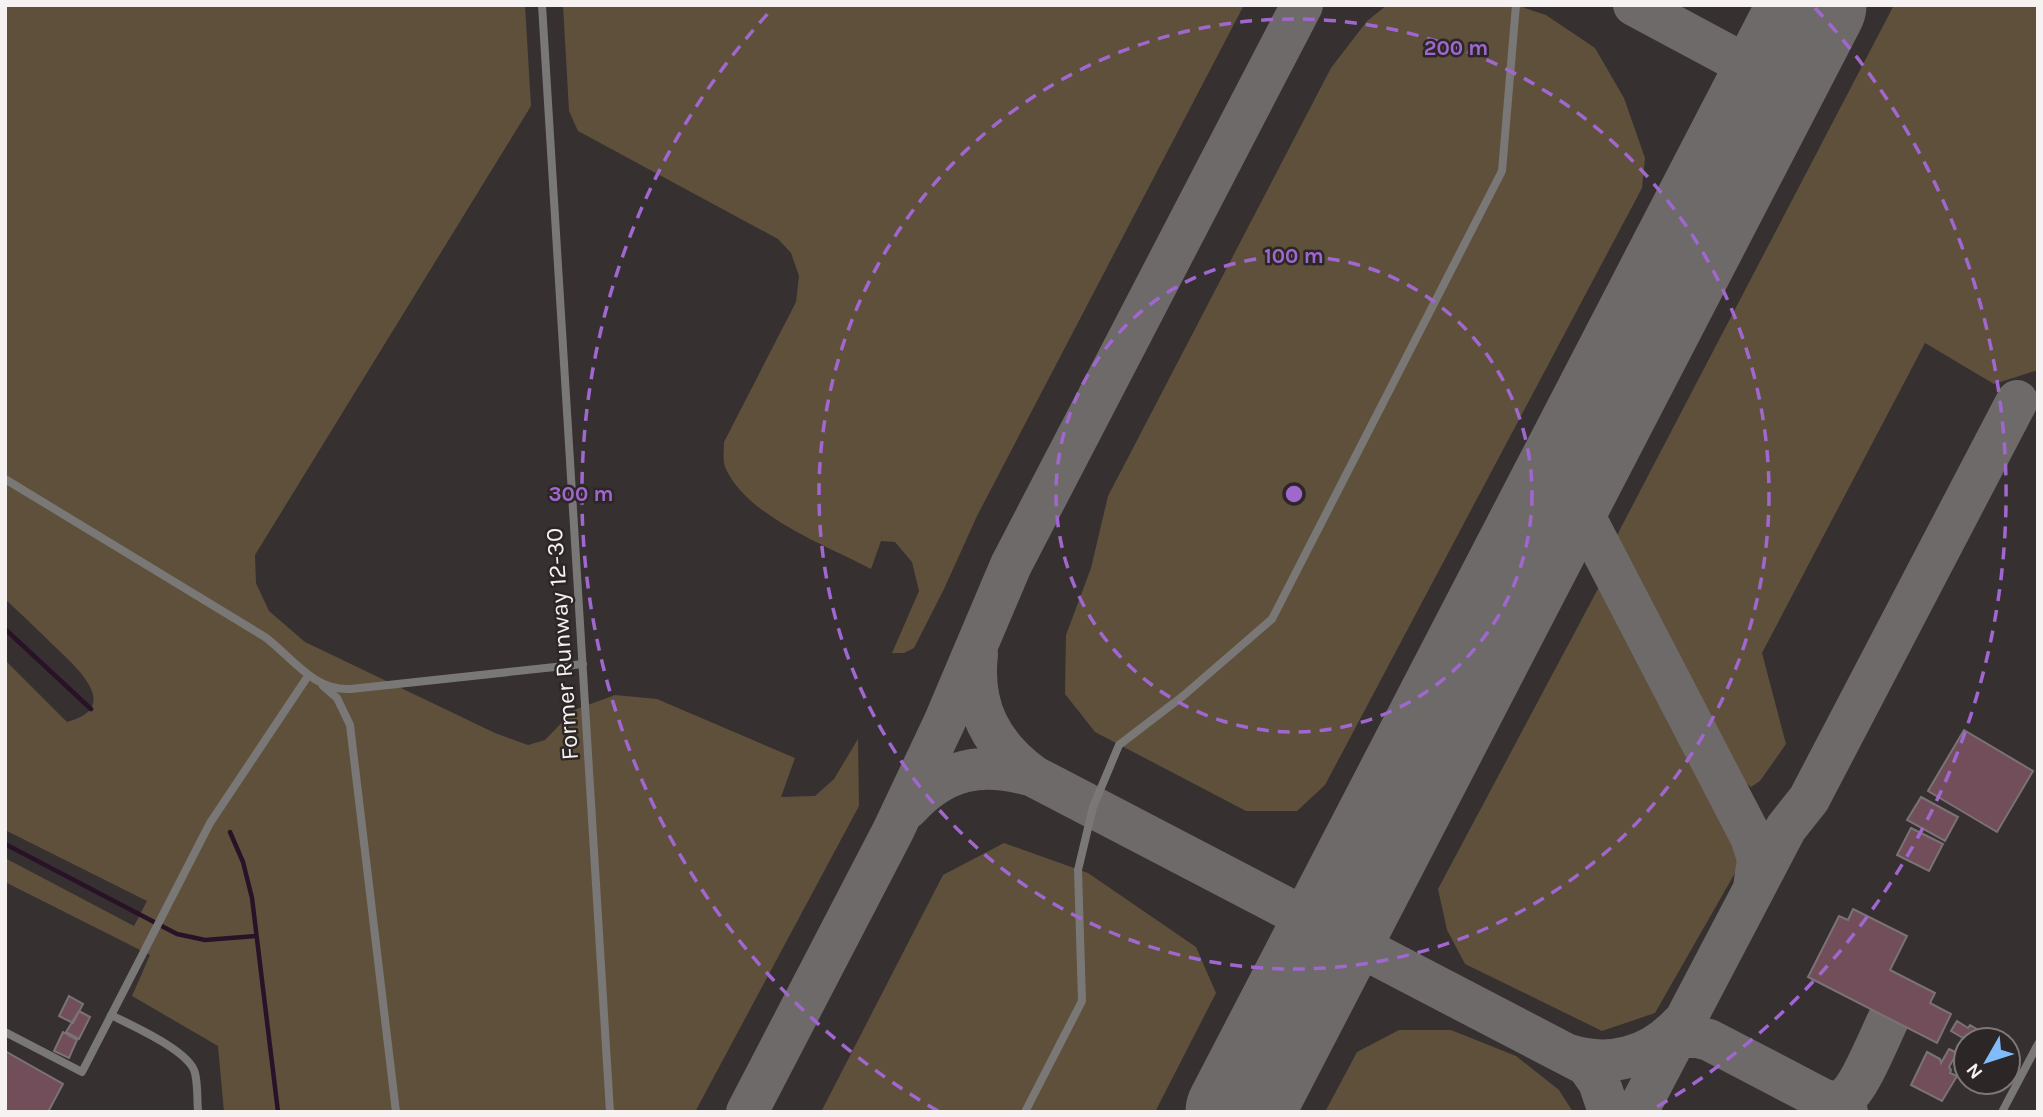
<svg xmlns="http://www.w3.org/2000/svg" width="2043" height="1117" font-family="Karla,sans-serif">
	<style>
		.green { fill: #5e503b }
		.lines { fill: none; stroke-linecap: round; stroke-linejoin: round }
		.stream { stroke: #291227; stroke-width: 4.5 }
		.taxiway { stroke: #6e6a6a; stroke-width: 42 }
		.runway { stroke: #6e6a6a; stroke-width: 107 }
		.building { fill: #724e5a; stroke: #7a7376; stroke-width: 2 }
		.service { stroke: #7a7876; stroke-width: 8 }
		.ring { fill: none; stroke: #a067ce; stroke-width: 3.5; stroke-dasharray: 12 9 }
		.labels { text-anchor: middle; stroke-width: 5; stroke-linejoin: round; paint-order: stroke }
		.street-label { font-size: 24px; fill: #f6f2f2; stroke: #2c2726 }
		.centre { fill: #a067ce; stroke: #2c2726; stroke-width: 3.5 }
		.ring-label { font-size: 21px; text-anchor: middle; font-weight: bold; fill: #a067ce; stroke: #2c2726; stroke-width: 5; stroke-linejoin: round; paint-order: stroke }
	</style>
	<rect width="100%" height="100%" fill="#363030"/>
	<path class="green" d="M5 5H525L531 106 255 555 256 583 269 611 305 642 495 733 528 745 545 740 574 710 615 695 657 699 795 758 781 797 815 796 834 779 858 739 859 806 695 1112H224L218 1046 132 996 150 955 5 882V858L134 926 147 901 5 830V660L67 722C124 707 75 666 52 644 37 629 21 614 5 599Z
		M563 5H1244L977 516 944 589 914 648 904 653H892L919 591 912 562 895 542 881 541 871 569C827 546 747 516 726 469 722 462 724 451 724 442L796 302 799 276 791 253 778 239 578 131 569 111Z
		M1387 5H1516L1546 15 1595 48 1624 98 1645 158 1642 188 1325 785 1297 811H1246L1095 732 1065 694 1066 635 1091 568 1108 496 1331 68 1367 21Z
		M1894 5H2038V370L1994 384 1925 343 1762 653 1786 744 1760 781 1751 787 1739 778 1616 537Z
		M1600 585 1743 859 1655 1013 1602 1031 1465 964 1447 930 1438 889Z
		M1004 843 1088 873 1196 947 1216 993 1155 1112H821L943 875Z
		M1399 1030H1451L1516 1056 1559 1090 1573 1112H1325L1357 1052Z"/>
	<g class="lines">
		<path class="stream" d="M5 629 91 709
			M230 832 243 862 252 898 278 1112
			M5 844 177 934 205 940 256 936"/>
		<path class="taxiway" d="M1634 5 1774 80
			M1566 481 1751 837 1758 859 1754 888
			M977 654C971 707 991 745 1033 776L1587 1065 1599 1082 1609 1112
			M908 808C944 768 983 761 1033 776
			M1665 1040 1694 1036 1709 1040 1847 1112
			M1569 1055C1610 1068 1651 1057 1680 1025
			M1825 1100C1833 1102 1839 1103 1846 1097 1860 1087 1880 1036 1889 1018
			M747 1112 893 831 944 723 1011 565 1302 5
			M1637 1112 1786 828 1809 799 2017 401"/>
		<path class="runway" d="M1239 1112 1813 5"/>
	</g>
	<path class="building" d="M1964 730 2033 771 1997 832 1928 791Z
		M1921 797 1958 817 1945 841 1907 820Z
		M1911 828 1943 844 1929 871 1897 855Z
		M1853 909 1907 936 1890 970 1935 993 1930 1003 1951 1014 1937 1043 1808 977 1839 916 1848 920Z
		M69 996 83 1004 73 1023 59 1016Z
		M79 1011 90 1017 79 1039 66 1032Z
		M1957 1021 1968 1028 1970 1025 1995 1040H1966V1058L1955 1052 1963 1038 1951 1031Z
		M63 1032 77 1040 69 1058 54 1051Z
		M1949 1049 1957 1053 1949 1067 1951 1070 1950 1073 1957 1076 1942 1101 1911 1085 1927 1052 1940 1059 1941 1063Z
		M5 1051 63 1084 48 1112H5Z"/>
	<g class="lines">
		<path class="service" d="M542 5 610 1112
			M5 479 265 637C293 658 313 691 351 689L583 664
			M323 686 337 698 350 725 396 1112
			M111 1015C131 1025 190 1051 195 1073 198 1085 197 1100 198 1112
			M5 1032 82 1072 210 823 308 676
			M1025 1112 1082 1001 1078 870 1093 807 1119 745 1183 696 1272 619 1502 171 1516 5
			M2002 1112 2038 1044"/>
	</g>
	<g class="ring">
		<circle cx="1294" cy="494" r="238"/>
		<circle cx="1294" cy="494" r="475"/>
		<path d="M938 1111A713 713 0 0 1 773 8M1815 8A713 713 0 0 1 1650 1111"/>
	</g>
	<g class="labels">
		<g class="street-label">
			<text transform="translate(562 644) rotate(-94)" y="8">Former Runway 12-30</text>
		</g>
	</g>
	<circle cx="1294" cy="494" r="10" class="centre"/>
	<g class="ring-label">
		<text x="1456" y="55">200 m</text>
		<text x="1294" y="263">100 m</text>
		<text x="581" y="501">300 m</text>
	</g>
	<rect width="2043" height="1117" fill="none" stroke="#f6f2f2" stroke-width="14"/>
	<g transform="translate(1987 1061) rotate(231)"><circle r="33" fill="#2c2726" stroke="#7d7878" stroke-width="2"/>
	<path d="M0-5L12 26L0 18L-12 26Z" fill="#81bcfa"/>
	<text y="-10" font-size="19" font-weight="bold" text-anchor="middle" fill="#f6f2f2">N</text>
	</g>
</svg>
